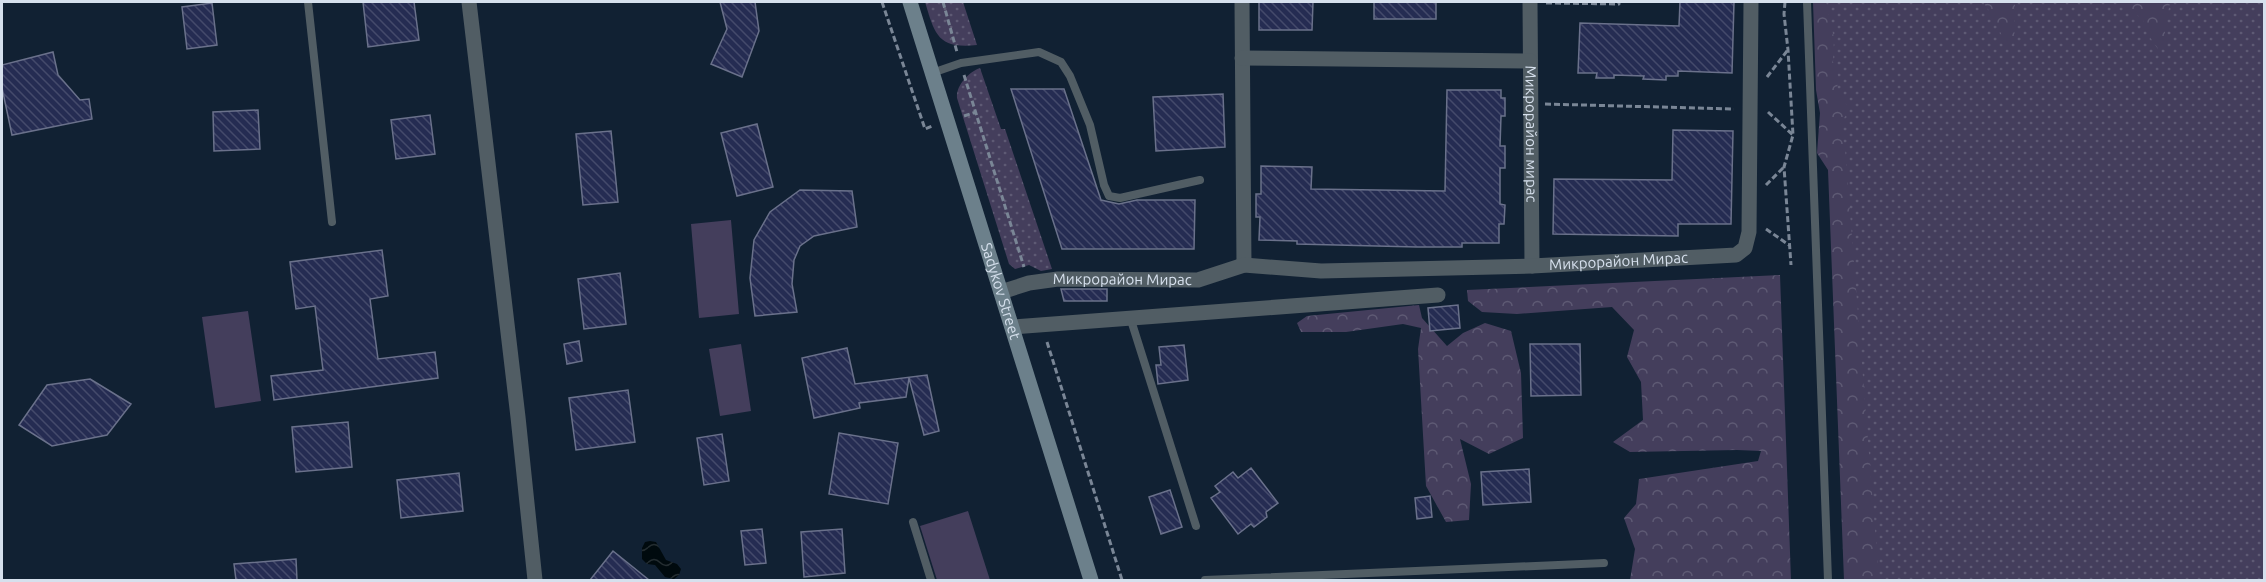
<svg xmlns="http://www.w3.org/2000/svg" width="2266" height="582" font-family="Ubuntu,sans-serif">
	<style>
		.green { fill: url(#green-dots) }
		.forest { fill: url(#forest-crowns) }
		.pitch { fill: #443e5c }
		.water { fill: url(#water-waves) }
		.building { fill: url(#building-back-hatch); stroke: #6a718b; stroke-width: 1.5 }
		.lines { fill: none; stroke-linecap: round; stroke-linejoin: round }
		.path { stroke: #7a8696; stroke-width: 3; stroke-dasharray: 6 3; stroke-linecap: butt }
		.lane { stroke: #515d64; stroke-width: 8 }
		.street { stroke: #515d64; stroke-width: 15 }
		.secondary { stroke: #6c808b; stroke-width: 15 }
		.labels { text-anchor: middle; stroke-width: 6; stroke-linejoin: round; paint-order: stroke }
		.street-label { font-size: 15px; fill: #d6e0ed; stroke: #112133 }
	</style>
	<defs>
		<pattern id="green-dots" width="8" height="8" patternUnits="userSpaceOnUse" patternTransform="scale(1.5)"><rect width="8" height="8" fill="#443e5c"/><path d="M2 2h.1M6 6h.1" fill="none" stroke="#5e5a74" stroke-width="1.8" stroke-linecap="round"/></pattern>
		<pattern id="forest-crowns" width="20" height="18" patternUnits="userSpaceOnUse" patternTransform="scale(1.5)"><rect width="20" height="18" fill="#443e5c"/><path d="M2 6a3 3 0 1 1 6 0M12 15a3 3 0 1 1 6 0" fill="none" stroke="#5e5a74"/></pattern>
		<pattern id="water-waves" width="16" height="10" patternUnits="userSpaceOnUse" patternTransform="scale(1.5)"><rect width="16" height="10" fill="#000a0e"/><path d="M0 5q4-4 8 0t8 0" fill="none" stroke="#242d31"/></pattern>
		<pattern id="building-back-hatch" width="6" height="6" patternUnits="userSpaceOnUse" patternTransform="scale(1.5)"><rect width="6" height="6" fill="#252c52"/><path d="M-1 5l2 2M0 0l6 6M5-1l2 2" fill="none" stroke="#444a6b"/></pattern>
	</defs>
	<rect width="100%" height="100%" fill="#112133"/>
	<path class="green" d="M925 2H963L977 45C938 49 935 35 925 2Z
		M1826 2H2264V580H1851Z
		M980 68 1001 129H1005L1052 269 1041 271 1029 265 1015 269 1009 264 957 98C956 85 969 72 980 68Z"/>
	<path class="forest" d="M1813 2H1826L1834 38 1833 62 1838 76 1837 94 1850 108 1840 125 1845 149 1879 580H1844L1828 170 1817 153 1820 113 1816 90Z
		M1983 2H2015L2014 37 2006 45 1994 18Z
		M2122 2 2170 3 2165 27V43L2158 49 2147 33 2143 20Z
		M1780 275 1791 580H1630L1635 549 1624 518 1636 504 1639 479 1758 461 1761 451 1737 450 1630 452 1613 442 1643 420 1641 382 1627 357 1634 330 1612 307 1517 314 1482 312 1468 301 1467 290Z
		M1419 305 1422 318 1447 346 1463 333 1485 323 1511 331 1521 373 1523 438 1489 454 1460 439 1471 484 1469 520 1446 522 1426 486 1418 349 1421 328 1403 324 1346 332H1301L1297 323 1307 316Z"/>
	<path class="pitch" d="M731 220 739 314 699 318 691 224Z
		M248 311 261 401 215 408 202 317Z
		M741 344 751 411 720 416 709 349Z
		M968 511 990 580H937L920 526Z"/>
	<path class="water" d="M650 541 656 542 666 560 677 564 681 569 679 575 674 579 665 577 655 565 647 564 642 559V548L645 542Z"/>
	<path class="building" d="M363 2H414L419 40 368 47Z
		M720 2H755L759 31 742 77 711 64 727 29Z
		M1259 2H1313L1312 30H1259Z
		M1374 2H1436V19H1374Z
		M1680 2H1734L1732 73 1678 71V76H1666V80L1643 79 1644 76 1614 75V78H1596L1597 73H1578L1580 23 1679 26Z
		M212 3 217 45 187 49 182 7Z
		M53 52 58 75 80 100 89 99 92 119 12 135 2 88V65Z
		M1011 89H1064L1101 200 1119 204 1137 200H1195L1194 249H1062Z
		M1447 90H1501V98H1505V116H1501L1500 146H1505V168H1500V204L1505 205 1504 224H1499V243H1462V247H1417L1297 244V241L1259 240 1260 217H1256V194H1261V166L1312 167 1311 189 1445 191Z
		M1223 94 1225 147 1156 151 1153 97Z
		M258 110 260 149 214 151 213 112Z
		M430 115 435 154 396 159 391 120Z
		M757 124 773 187 737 196 721 133Z
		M1673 130 1733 131 1731 224H1678V236L1553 234 1554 179 1672 180Z
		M611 131 618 202 583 205 576 134Z
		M800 190 852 191 857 227 814 236 800 246 794 260 792 284 797 312 755 316 750 278 754 240 770 212Z
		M382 250 388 296 370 299 378 359 435 352 438 378 274 400 271 376 323 370 315 306 296 309 290 262Z
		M620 273 626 324 584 329 578 279Z
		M1061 289H1107V301H1064Z
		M1458 305 1460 328 1430 331 1428 308Z
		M579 341 582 361 567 364 564 344Z
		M1530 344H1580L1581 395 1531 396Z
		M1184 345 1188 380 1158 384 1156 365H1161L1159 347Z
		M847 348 855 384 927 375 939 431 924 435 909 378 906 397 859 403 860 408 814 418 802 358Z
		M90 379 131 404 107 435 52 446 19 425 47 385Z
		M628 390 635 442 576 450 569 398Z
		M348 422 352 467 296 472 292 427Z
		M839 433 898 443 888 504 829 494Z
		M722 434 729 481 704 485 697 438Z
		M1251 468 1278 503 1266 512 1267 517 1254 527 1251 524 1238 534 1211 498 1220 492 1215 486 1233 472 1238 478Z
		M1529 469 1531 502 1483 505 1481 472Z
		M459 473 463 511 401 518 397 480Z
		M1170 490 1182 527 1161 534 1149 497Z
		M1430 496 1432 517 1417 519 1415 498Z
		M762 529 766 563 745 565 741 531Z
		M842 529 845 573 804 577 801 532Z
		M613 551 649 580H590Z
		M296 559 297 580H236L234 564Z"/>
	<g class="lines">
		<path class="path" d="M882 2 925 129 932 126
			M943 2 957 52
			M1785 2 1784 14 1788 50 1793 135 1784 167 1791 265
			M1546 3 1619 4V2
			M964 75 1024 267
			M1767 77 1787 51
			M1545 104 1734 109
			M1768 112 1793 135
			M964 116 976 112
			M1766 185 1783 168
			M1766 229 1789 245
			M1047 342 1122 580"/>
		<path class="lane" d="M308 2 332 222
			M1807 2 1828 580
			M932 73 961 63 1039 52 1061 62 1070 76 1090 125 1104 185 1109 196 1120 198 1200 180
			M1130 317 1196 526
			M913 522 931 580
			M1205 580 1604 563"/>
		<g class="street">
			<path d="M469 2 518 417 535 580"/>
			<path d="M1242 2 1244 265"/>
			<path id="s1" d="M1530 2 1532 266"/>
			<path d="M1242 58 1530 61"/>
			<path id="s2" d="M1001 292 1029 283 1058 279 1198 280 1244 265 1321 271 1532 266 1736 255 1745 248 1749 232 1751 2"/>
			<path d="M1012 327 1438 295"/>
		</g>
		<path class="secondary" id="s3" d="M910 2 1091 580"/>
	</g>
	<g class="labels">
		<g class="street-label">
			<text dy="5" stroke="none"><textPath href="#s1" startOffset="132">Микрорайон мирас</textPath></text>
			<text dy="5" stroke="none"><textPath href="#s2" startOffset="622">Микрорайон Мирас</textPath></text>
			<text dy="5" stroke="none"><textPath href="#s2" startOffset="123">Микрорайон Мирас</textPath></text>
			<text dy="5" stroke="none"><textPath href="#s3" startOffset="303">Sadykov Street</textPath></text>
		</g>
	</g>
	<rect width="2266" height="582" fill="none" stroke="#d6e0ed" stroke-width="6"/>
</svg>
